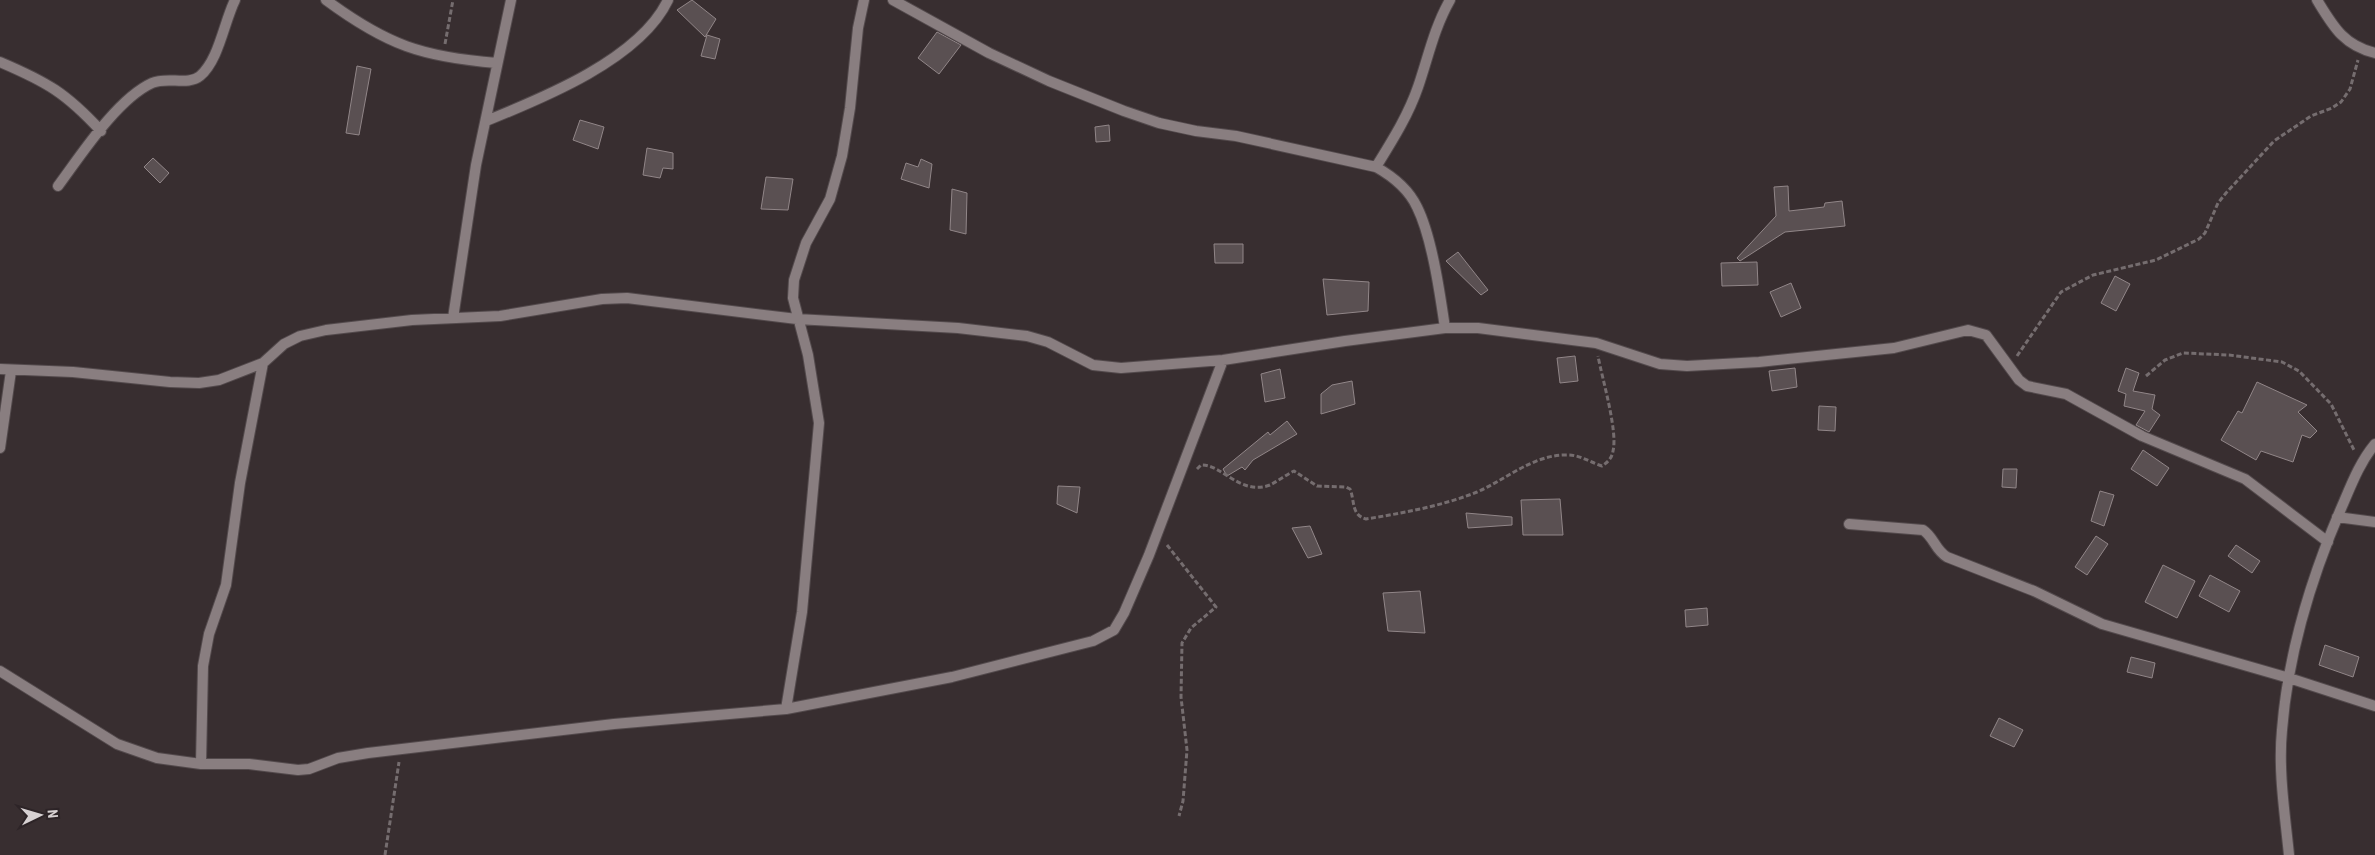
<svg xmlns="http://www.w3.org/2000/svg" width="2375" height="855" font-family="'Roboto Condensed',sans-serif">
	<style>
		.building { fill: #5a5052; stroke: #918688 }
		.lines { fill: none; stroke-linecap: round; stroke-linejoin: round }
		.street-casing { stroke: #534a4c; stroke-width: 12 }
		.path { stroke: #756d6f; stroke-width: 3; stroke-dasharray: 5 2.5; stroke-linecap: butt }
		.street { stroke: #897e80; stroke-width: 10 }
	</style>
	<rect width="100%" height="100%" fill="#382e30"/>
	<path class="building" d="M692 0 716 19 705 37 677 10Z
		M937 32 961 45 939 74 918 58Z
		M707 35 720 39 715 59 701 56Z
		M357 66 371 69 359 135 346 133Z
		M580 120 604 127 598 149 573 140Z
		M1109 125 1110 141 1096 142 1095 127Z
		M647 148 673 153V169L663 168 660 178 643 175Z
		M153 158 169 173 160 183 144 167Z
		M921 159 932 164 929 188 901 179 906 163 918 167Z
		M766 177 793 179 788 210 761 209Z
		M1788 186 1789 211 1824 207 1825 203 1842 201 1845 226 1785 232 1740 261 1737 258 1776 216 1774 187Z
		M952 189 967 193 966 234 950 230Z
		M1214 244H1243V263H1215Z
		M1458 252 1488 290 1481 295 1446 261Z
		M1757 262 1758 285 1722 286 1721 263Z
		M2115 276 2130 284 2116 311 2101 303Z
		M1323 279 1369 282 1368 311 1327 315Z
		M1791 283 1801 308 1781 317 1770 292Z
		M1575 356 1578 381 1560 383 1557 358Z
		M1795 368 1797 387 1772 391 1769 371Z
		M2126 368 2139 373 2133 391 2155 395 2152 409 2160 415 2149 432 2136 425 2145 411 2124 406 2126 394 2118 391Z
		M1280 369 1285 398 1265 402 1261 374Z
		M1352 381 1355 404 1321 414V394L1332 385Z
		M2257 382 2307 405 2298 412 2317 431 2310 438 2302 435 2293 462 2261 451 2256 460 2221 440 2238 411 2242 413Z
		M1819 406 1836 407 1835 431 1818 430Z
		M1287 421 1297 434 1253 460 1245 470 1242 467 1227 476 1223 469 1268 432 1270 435Z
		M2143 450 2169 468 2157 486 2131 469Z
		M2003 469H2017L2016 488 2002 487Z
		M1058 486 1080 487 1077 513 1057 504Z
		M2100 491 2114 495 2104 526 2091 521Z
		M1560 499 1563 535H1523L1521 500Z
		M1466 513 1512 517V525L1468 528Z
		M1310 526 1322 554 1308 558 1292 528Z
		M2096 536 2108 544 2087 575 2075 567Z
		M2236 545 2260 561 2252 573 2228 556Z
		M2163 565 2195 581 2177 618 2145 602Z
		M2210 575 2240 591 2229 612 2199 596Z
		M1420 591 1425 633 1388 631 1383 593Z
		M1707 608 1708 625 1686 627 1685 610Z
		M2325 645 2359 657 2353 677 2319 665Z
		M2131 657 2155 663 2152 678 2127 672Z
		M1999 718 2023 730 2014 747 1990 736Z"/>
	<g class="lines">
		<g class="street-casing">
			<path id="street" d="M326 0C387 45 422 57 497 63
				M893 0 989 53 1049 81 1124 111 1159 123 1196 131 1236 136 1376 167C1392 176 1409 190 1417 207 1432 237 1440 294 1445 328
				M2317 0C2333 26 2343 45 2375 53
				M0 62C47 82 66 93 101 131
				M486 121C543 98 640 59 668 0
				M1376 167C1392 141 1408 116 1418 87 1428 58 1434 28 1450 0
				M58 186C81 155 117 99 152 83 167 76 188 86 200 76 219 60 224 22 235 0
				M453 318 476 165 511 0
				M0 369 73 372 170 382 199 383 219 380 263 363 284 344 300 336 326 330 412 320 500 316 602 299 627 298 797 319 958 328 1027 336 1048 342 1093 365 1121 368 1223 360 1345 341 1445 328H1478L1596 343 1660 364 1687 366 1759 362 1894 348 1968 330 1986 335 2019 380 2027 386 2066 394 2142 436 2245 479 2328 542
				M0 448 11 371
				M2337 517 2375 522
				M1849 524 1923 530C1934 537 1935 550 1947 557L2034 591 2102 624 2289 678 2375 706
				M0 671 117 744 157 758 201 764H249L298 770 309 769 338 758 368 753 614 724 786 709 952 677 1093 641 1114 630 1124 613 1149 555 1223 360
				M786 709 802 612 819 423 808 355 793 298 794 280 806 243 830 199 842 156 850 108 858 28 864 0
				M201 764 203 666 209 634 226 585 240 483 263 363
				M2289 855C2285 814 2278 771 2282 730 2288 653 2312 575 2343 504 2352 483 2360 462 2375 444"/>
		</g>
		<path class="path" d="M445 44 453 0
			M2017 356 2061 292 2093 275 2156 260 2199 239 2205 233 2218 203 2226 193 2274 141 2311 116 2332 108 2341 102 2350 89 2358 60
			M2146 376 2165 360 2183 353 2229 355 2282 362 2299 371 2331 404 2355 452
			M1197 469 1201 465C1222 464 1240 496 1270 485 1278 481 1286 475 1294 471L1317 486 1346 487 1350 489C1355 501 1351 515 1366 519 1403 513 1442 506 1477 492 1505 480 1533 455 1565 455 1579 454 1589 462 1602 466 1608 462 1612 458 1613 451 1618 431 1602 378 1598 356
			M1167 545 1216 607 1191 628 1182 643 1181 697 1187 750 1183 801 1179 816
			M385 855 399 762"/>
		<use href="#street" class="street"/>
	</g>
	<g transform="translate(40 815) rotate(85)" stroke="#2d2427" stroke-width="4" paint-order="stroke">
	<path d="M0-4L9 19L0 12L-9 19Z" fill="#d7d1d2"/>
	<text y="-8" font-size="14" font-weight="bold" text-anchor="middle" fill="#d7d1d2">N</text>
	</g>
</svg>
